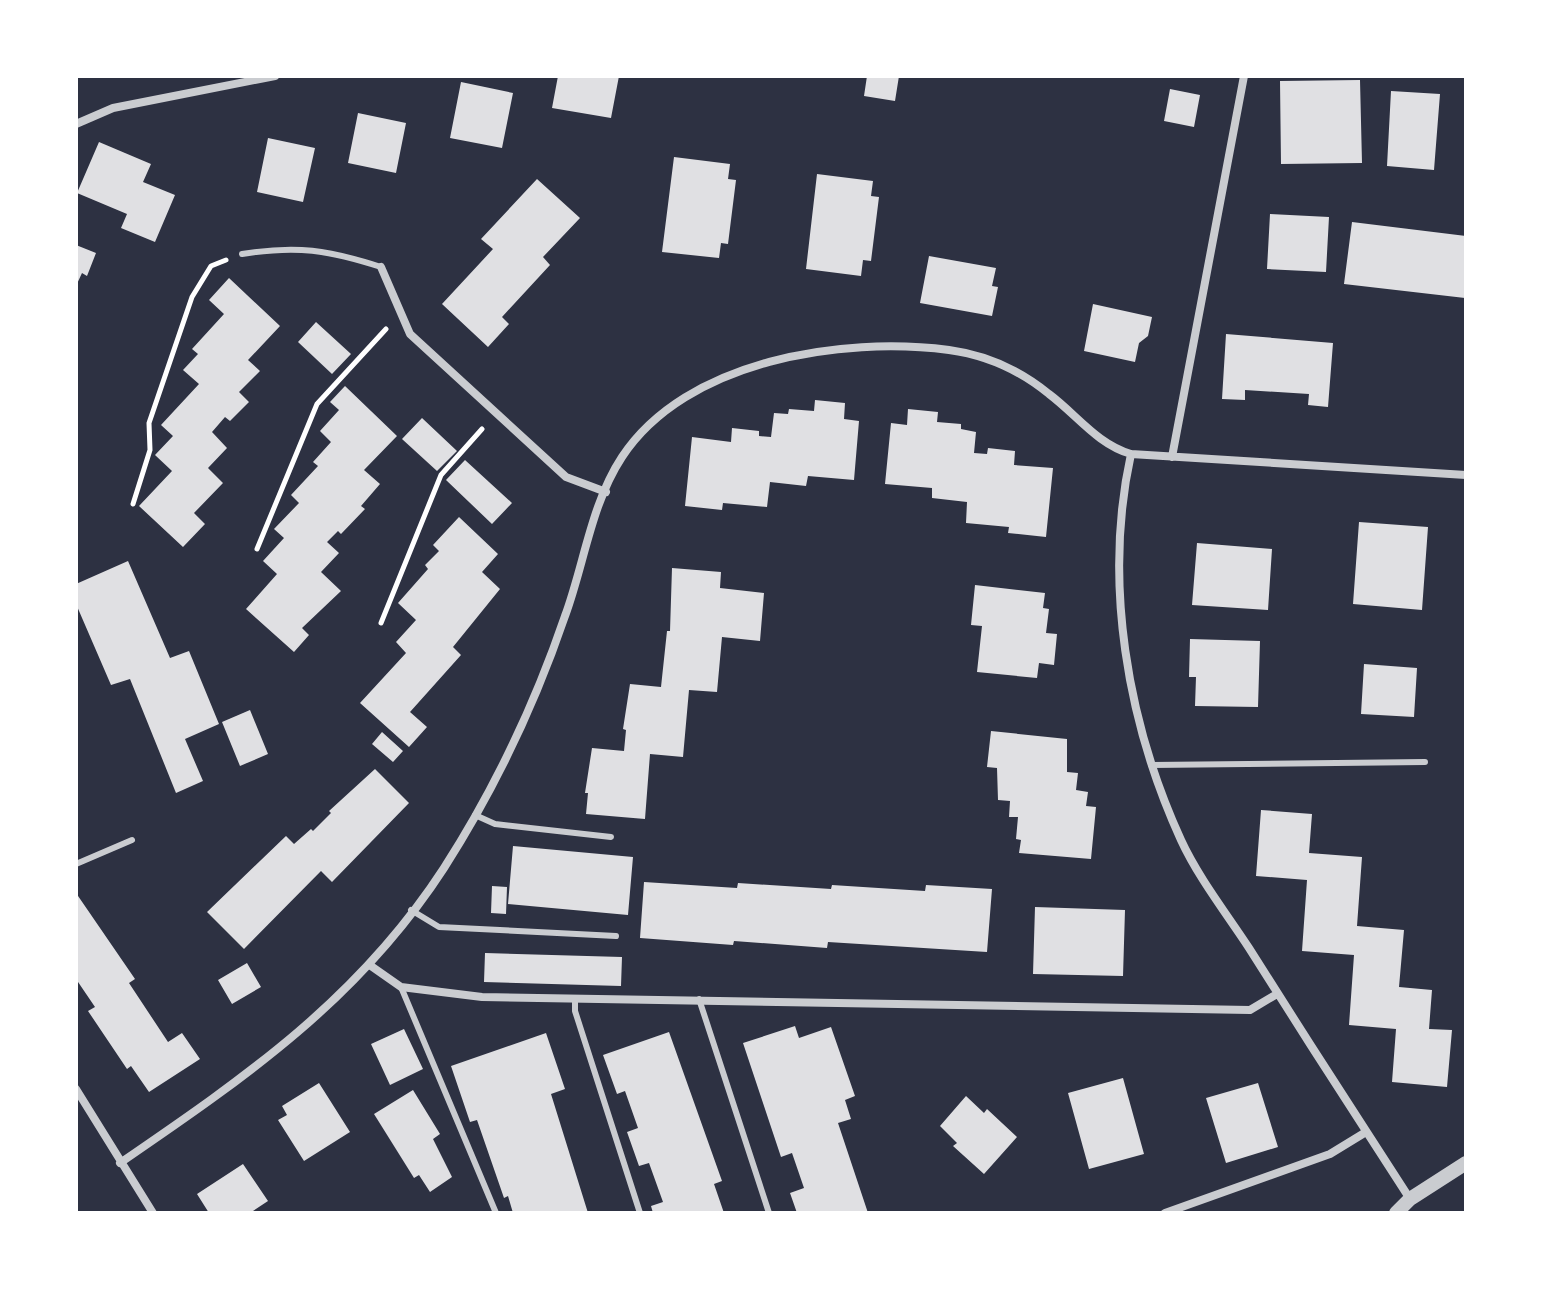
<svg xmlns="http://www.w3.org/2000/svg" width="1542" height="1289" font-family="'Fira Sans Condensed',sans-serif">
	<style>
		.building { fill: #e0e0e3 }
		.lines { fill: none; stroke-linecap: round; stroke-linejoin: round }
		.path { stroke: #fff; stroke-width: 5 }
		.service { stroke: #caccd0; stroke-width: 6 }
		.minor { stroke: #caccd0; stroke-width: 8 }
		.tertiary { stroke: #caccd0; stroke-width: 14 }
	</style>
	<rect width="100%" height="100%" fill="#2d3142"/>
	<path class="building" d="M558 76H619L611 118 552 108Z
		M867 76H899L895 101 864 96Z
		M1360 80 1362 163 1281 164 1280 81Z
		M461 82 513 93 502 148 450 138Z
		M1170 89 1200 95 1194 127 1164 121Z
		M1391 91 1440 94 1434 170 1387 166Z
		M358 113 406 123 396 173 348 163Z
		M268 138 315 148 303 202 257 192Z
		M99 142 151 164 143 182 175 195 155 242 121 228 127 214 77 193Z
		M674 157 730 164 728 179 736 180 728 244 721 243 719 258 662 252Z
		M817 174 873 181 871 196 879 197 871 261 863 260 861 276 806 269Z
		M537 179 580 218 543 257 550 265 502 317 509 324 488 347 442 304 493 249 481 239Z
		M1270 214 1329 217 1326 272 1267 269Z
		M1352 222 1466 236 1465 298 1344 284Z
		M76 245 96 253 87 276 82 273 76 286Z
		M929 256 996 268 992 286 998 287 992 316 920 303Z
		M229 278 280 326 248 360 260 371 239 392 249 402 230 421 225 417 212 432 227 448 208 468 223 483 194 513 205 524 183 547 139 506 172 471 155 455 173 436 161 425 199 384 183 370 198 354 192 349 224 314 209 300Z
		M1093 304 1152 317 1148 336 1139 343 1135 362 1084 351Z
		M316 322 351 354 332 374 298 342Z
		M1226 334 1333 343 1328 407 1308 405 1309 394 1245 390V400L1222 399Z
		M345 386 397 436 364 470 380 484 361 506 365 509 341 534 338 531 327 542 339 553 321 572 341 591 302 628 309 635 294 652 246 609 277 574 263 561 284 538 274 529 299 503 291 495 318 466 313 462 331 442 320 431 339 410 330 402Z
		M815 400 845 403 844 419 859 421 854 480 808 476 806 486 770 482 767 507 723 503 722 510 685 506 692 437 731 442 732 428 759 431V436L771 437 774 413 788 414 789 409 814 411Z
		M908 409 938 412 937 422 961 424V429L976 432 974 453 987 454 988 448 1015 451 1014 465 1053 468 1046 537 1008 533 1009 527 966 523 967 502 932 498V488L885 484 891 423 907 425Z
		M422 418 457 451 437 471 402 439Z
		M465 460 512 503 492 524 446 480Z
		M459 517 498 554 482 572 500 589 453 647 461 655 410 712 427 727 409 747 360 703 406 653 396 642 416 620 398 603 428 569 425 565 439 551 433 545Z
		M1359 522 1428 527 1422 610 1353 604Z
		M1197 543 1272 549 1268 610 1192 605Z
		M128 561 170 658 189 651 219 724 185 739 203 781 176 793 130 679 111 685 76 604V584Z
		M672 568 721 572 720 588 764 593 760 641 722 637 717 692 689 690 683 757 650 754 645 819 586 814 588 793H585L592 748 624 751 626 730 623 729 630 684 661 687 667 631H670Z
		M975 585 1045 593 1043 608 1049 609 1046 633 1057 634 1054 665 1039 663 1037 678 977 672 982 626 971 625Z
		M1190 639 1260 641 1258 707 1195 706 1196 677H1189Z
		M1364 664 1417 668 1414 717 1361 714Z
		M250 710 268 754 240 766 222 722Z
		M991 731 1067 739V772L1078 773 1076 790 1088 792 1086 806 1096 807 1091 859 1019 853 1021 840 1016 839 1018 817H1009L1010 801 998 800 997 768 987 767Z
		M382 732 403 751 393 762 372 744Z
		M375 769 409 803 332 882 321 871 244 949 207 912 286 836 294 844 311 829 313 831 331 813 329 811Z
		M1261 810 1312 814 1309 853 1362 857 1357 926 1404 930 1399 987 1432 990 1429 1029 1452 1030 1447 1087 1392 1082 1396 1029 1349 1025 1354 955 1302 951 1307 880 1256 876Z
		M513 846 633 857 628 915 508 904Z
		M644 882 737 888 738 883 831 889 832 885 925 891 926 885 992 889 987 952 828 942 827 948 734 941 733 945 640 938Z
		M492 886 507 887 506 914 491 913Z
		M76 893 135 979 129 983 168 1042 182 1033 200 1059 149 1092 131 1066 127 1069 88 1011 95 1007 76 979Z
		M1035 907 1125 910 1123 976 1033 974Z
		M485 953 622 957 621 986 484 982Z
		M247 963 261 987 232 1004 218 980Z
		M795 1026 799 1038 831 1027 855 1096 845 1100 851 1119 838 1123 868 1213H797L790 1193 804 1188 792 1153 781 1157 743 1043Z
		M404 1029 423 1069 390 1085 371 1044Z
		M669 1032 722 1181 714 1184 724 1213H653L651 1206 663 1202 649 1163 639 1166 627 1132 638 1128 625 1091 617 1094 603 1055Z
		M546 1033 565 1089 551 1094 588 1213H513L508 1196 504 1198 477 1120 470 1122 451 1066Z
		M1123 1078 1144 1154 1089 1169 1068 1093Z
		M319 1083 350 1132 304 1161 278 1120 287 1115 282 1106Z
		M1258 1083 1278 1147 1226 1163 1206 1098Z
		M413 1090 440 1134 433 1139 452 1177 430 1192 419 1175 414 1178 374 1114Z
		M966 1096 984 1113 987 1109 1017 1137 984 1174 953 1146 957 1143 940 1126Z
		M243 1164 268 1201 250 1213H209L197 1194Z"/>
	<g class="lines">
		<path class="path" d="M133 504 150 450 149 423 192 297 211 266 226 260
			M257 549 317 404 386 329
			M381 623 441 475 482 429"/>
		<path class="service" d="M242 254C297 245 328 250 381 267
			M1151 765 1425 762
			M475 815 495 824 611 837
			M76 864 132 840
			M411 910 439 927 616 936
			M401 987 496 1213
			M575 998V1011L640 1213
			M699 999 769 1213"/>
		<path class="minor" d="M76 124 113 108 275 76
			M381 267 410 334 566 477 606 492
			M1131 454C1103 581 1127 722 1181 840 1198 877 1226 913 1249 948 1302 1032 1356 1116 1410 1199
			M1172 457 1244 76
			M371 966 401 987 482 997 1250 1010 1277 994
			M76 1089 153 1213
			M120 1163C247 1076 359 999 444 868 494 790 535 704 565 616 584 565 591 504 622 457 686 360 842 336 949 350 986 355 1021 371 1049 394 1077 415 1097 444 1131 454L1466 475
			M1165 1213 1330 1154 1366 1132"/>
		<path class="tertiary" d="M1396 1213 1410 1199 1466 1163"/>
	</g>
	<rect width="1542" height="1289" fill="none" stroke="#ffffff" stroke-width="156"/>
</svg>
